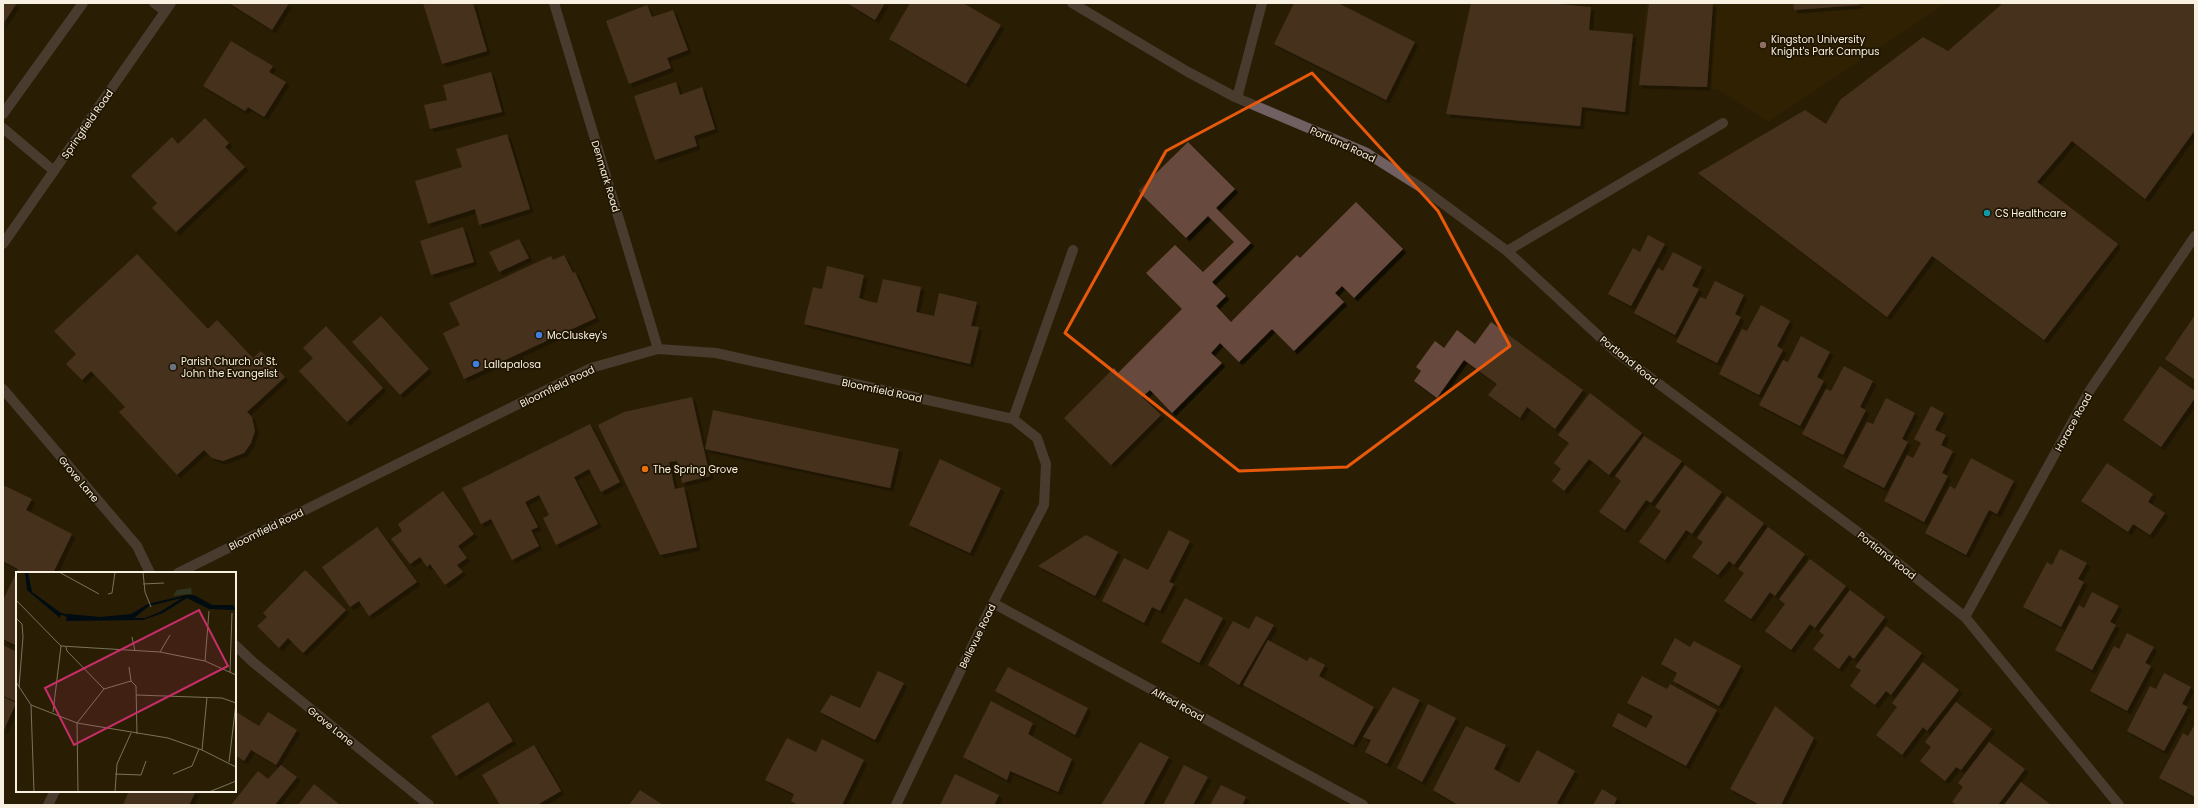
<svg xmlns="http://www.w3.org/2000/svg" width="2198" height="808" font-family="Poppins,sans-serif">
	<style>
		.built { fill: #352702 }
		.building { fill: #67493e; filter: url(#shadow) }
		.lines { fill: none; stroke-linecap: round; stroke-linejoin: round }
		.service { stroke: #706062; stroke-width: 10 }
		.minor { stroke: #706062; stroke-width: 10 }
		.tertiary { stroke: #706062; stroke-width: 10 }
		.marked { fill: none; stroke: #e8590c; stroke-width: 3; stroke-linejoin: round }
		.education-dot { fill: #8d6e63; stroke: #1f1500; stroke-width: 1.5 }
		.culture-dot { fill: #0f9aa8; stroke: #1f1500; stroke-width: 1.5 }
		.shop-dot { fill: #3f7fe0; stroke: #1f1500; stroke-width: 1.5 }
		.worship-dot { fill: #6b7280; stroke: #1f1500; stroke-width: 1.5 }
		.food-dot { fill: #e8710a; stroke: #1f1500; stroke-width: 1.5 }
		.labels { text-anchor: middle; stroke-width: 3.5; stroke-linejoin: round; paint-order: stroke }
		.poi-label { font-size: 10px; fill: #f8f0e1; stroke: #1f1500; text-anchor: start }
		.street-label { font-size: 10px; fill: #f8f0e1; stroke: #1f1500 }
		.inset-river { fill: none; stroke: #000b12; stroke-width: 2 }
		.inset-road { fill: none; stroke: #7c725c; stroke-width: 1 }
		.view { fill: #c72e68; fill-opacity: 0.15; stroke: #c72e68; stroke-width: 2 }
		.inset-edge { fill: none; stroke: #f8f0e1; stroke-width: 2 }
	</style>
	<defs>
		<filter id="shadow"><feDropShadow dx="3.5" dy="3.5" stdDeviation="0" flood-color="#0009"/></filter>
	</defs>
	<rect width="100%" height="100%" fill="#291e04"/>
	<path class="built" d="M1631 3H1947L1768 122 1717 89 1639 85 1646 4Z"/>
	<path class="building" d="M3 3H17L3 24Z
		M229 3H289L272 30Z
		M423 3H473L487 51 442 64Z
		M847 3H885L875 20Z
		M910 3H963L1001 25 966 84 889 39Z
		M1294 3H1338L1415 42 1386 100 1274 44Z
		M1471 3H1548L1591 7 1589 30 1633 34 1625 112 1582 107 1580 126 1446 114Z
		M1649 3H1713L1707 87 1639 85Z
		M1793 3H1859V5L1794 10Z
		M2003 3H2195V130L2145 199 2072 141 2037 182 2118 244 2044 340 1932 256 1887 317 1698 173 1805 110 1826 124 1840 100 1923 37 1948 51Z
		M647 5 652 17 673 10 688 50 667 58 671 68 629 84 606 21Z
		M231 41 273 66 269 72 286 82 264 117 248 107 245 111 203 86Z
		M491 72 502 112 430 129 424 105 447 100 443 85Z
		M676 82 680 95 702 87 715 129 694 136 697 146 655 160 634 96Z
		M205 118 229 143 225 147 245 167 176 232 152 208 157 203 131 176 172 137 178 144Z
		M507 134 530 209 479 225 475 209 428 224 415 181 462 167 456 149Z
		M1188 142 1235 189 1216 208 1251 243 1212 282 1226 296 1216 306 1231 322 1297 255 1300 258 1356 202 1403 249 1354 298 1342 286 1335 293 1344 302 1294 351 1272 329 1239 362 1220 343 1211 353 1222 363 1172 413 1150 390 1142 397 1161 415 1111 465 1064 418 1114 368 1118 373 1182 309 1146 273 1175 245 1203 272 1234 242 1208 216 1186 238 1138 191Z
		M463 227 474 262 431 275 420 241Z
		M1648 235 1665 244 1631 306 1608 294 1633 248 1640 252Z
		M519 239 529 258 499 272 489 252Z
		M1673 252 1702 267 1692 286 1699 289 1675 335 1634 313 1658 268 1663 271Z
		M137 254 208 329 217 320 253 358 261 351 285 377 247 412 252 417 255 431 251 443 244 453 223 461 212 458 204 450 177 475 119 412 125 407 91 371 82 380 66 364 76 354 54 331Z
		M564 255 573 273 575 272 596 318 464 379 443 333 460 325 449 303 551 256 553 260Z
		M827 266 864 275 859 298 868 301 877 303 883 279 921 287 916 312 934 316 939 293 977 302 971 326 979 327 970 364 804 324 813 287 822 289Z
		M1715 281 1744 295 1735 314 1741 317 1717 363 1676 342 1700 297 1706 299Z
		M1761 305 1790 321 1777 346 1783 350 1759 395 1719 374 1742 329 1747 331Z
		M2195 315V380L2165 359Z
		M381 316 429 369 400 395 352 342Z
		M1491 322 1583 390 1555 429 1527 407 1520 418 1488 395 1497 384 1464 360 1437 398 1414 381 1421 371 1416 367 1435 341 1444 348 1457 330 1475 344Z
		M326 326 383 388 347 422 299 371 313 358 303 348Z
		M1801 336 1830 352 1817 377 1824 381 1800 426 1759 405 1783 360 1788 362Z
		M1844 366 1873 381 1860 407 1866 410 1843 455 1802 434 1826 389 1831 391Z
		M2160 366 2195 391V398L2161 447 2123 420Z
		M1590 393 1642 433 1609 475 1589 459 1564 491 1552 481 1561 469 1554 463 1569 443 1558 435Z
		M692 397 710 476 682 483 677 461 669 462 675 489 684 487 697 547 660 555 598 425 624 412Z
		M1886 398 1915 413 1902 439 1908 442 1884 488 1843 467 1867 422 1873 424Z
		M1931 406 1944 413 1935 430 1946 435 1941 445 1953 451 1942 473 1948 476 1924 522 1884 501 1907 455 1913 458 1921 443 1914 439Z
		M713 410 899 449 890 488 705 449Z
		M590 424 620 482 601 492 589 469 574 477 598 524 556 545 543 518 549 515 539 495 525 502 538 527 531 530 539 546 512 560 491 519 481 524 462 488Z
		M1644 436 1682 461 1651 503 1646 500 1625 530 1599 512 1621 481 1615 476Z
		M1971 458 2014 481 1997 514 1989 510 1966 555 1925 533 1950 486 1955 489Z
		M940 459 1001 488 970 553 909 525Z
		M2107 463 2153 494 2148 502 2165 513 2150 535 2133 524 2128 532 2081 501Z
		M1685 465 1722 492 1692 534 1686 530 1665 560 1639 542 1661 511 1655 507Z
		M3 485 32 499 26 510 72 534 53 573H17V646L3 639V600L18 569 3 561Z
		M443 491 474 534 458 546 467 558 457 565 463 572 445 585 430 564 427 567 420 557 410 564 391 539 402 531 398 524Z
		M1727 496 1764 523 1734 565 1729 561 1718 575 1692 557 1703 542 1697 538Z
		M377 527 417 582 369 616 359 601 350 607 322 567Z
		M1768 527 1805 554 1775 596 1770 592 1751 619 1724 601 1744 573 1738 569Z
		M1169 530 1190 541 1169 582 1174 584 1160 611 1152 607 1144 623 1102 601 1124 558 1148 570Z
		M1086 535 1118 552 1095 596 1038 566Z
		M2060 549 2087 563 2078 579 2084 582 2061 627 2023 607 2047 562 2052 565Z
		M1810 559 1846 586 1815 628 1810 624 1791 650 1765 631 1785 604 1779 599Z
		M305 570 346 610 303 653 288 638 279 648 257 626 267 617 263 613Z
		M1850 590 1885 617 1854 659 1849 655 1839 669 1813 649 1824 635 1819 631Z
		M2092 592 2119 606 2110 622 2116 625 2092 670 2055 650 2079 605 2084 608Z
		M1185 598 1223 618 1199 663 1161 642Z
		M1256 616 1274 625 1239 685 1208 665 1233 621 1249 629Z
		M1886 626 1922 653 1891 695 1886 691 1875 705 1850 686 1861 670 1855 667Z
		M2127 633 2154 647 2145 663 2151 666 2127 711 2090 691 2114 646 2119 649Z
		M1675 638 1690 647 1694 641 1741 666 1719 706 1673 681 1677 673 1661 664Z
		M1268 640 1307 661 1310 657 1325 665 1319 676 1374 707 1353 745 1243 685Z
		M3 645 17 652V702L3 696Z
		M1923 662 1959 690 1927 731 1923 727 1902 755 1876 735 1897 707 1892 703Z
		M1008 667 1088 708 1075 735 995 691Z
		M878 671 904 683 875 740 820 712 831 695 860 708Z
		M2164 673 2191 687 2182 704 2188 707 2164 751 2127 731 2150 686 2156 689Z
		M1642 676 1667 689 1670 684 1717 710 1686 766 1612 726 1618 713 1646 728 1653 716 1627 703Z
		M1393 687 1420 700 1387 764 1365 752 1371 740 1363 737Z
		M3 697 16 703 3 732Z
		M991 701 1033 723 1028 734 1072 759 1058 792 1010 771 1007 780 963 757Z
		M488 702 513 741 456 776 431 736Z
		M1956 702 1992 729 1961 770 1956 767 1945 781 1920 761 1931 747 1925 742Z
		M1428 704 1456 718 1422 782 1397 768Z
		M1775 706 1814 738 1781 805H1760L1730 789Z
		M235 711 259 726 268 712 297 730 276 765 251 750 244 761 235 755Z
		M2195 724V797L2159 778 2183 733 2188 736Z
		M1466 726 1506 745 1494 769 1519 783 1537 750 1575 771 1557 803 1560 805H1458L1433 790Z
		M787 738 816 752 822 739 864 760 842 805H798L791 801 794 794 765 780Z
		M1140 742 1169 757 1143 805H1101Z
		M1989 742 2025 769 1998 805H1957L1952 802 1963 787 1958 783Z
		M534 745 561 791 537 805H500L482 775Z
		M281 765 297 777 275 805H231L258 771 268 779Z
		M1184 765 1208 777 1193 805H1163Z
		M955 774 999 795 994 805H940Z
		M2021 782 2051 805H2004Z
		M314 784 340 805H298Z
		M1221 785 1246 797 1242 805H1210Z
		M1602 789 1617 798 1614 805H1593Z
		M640 790 663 805H629Z
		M129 791H196L189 805H123Z"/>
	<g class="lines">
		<path class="service" d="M154 3 165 11
			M3 114 83 3
			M3 128 54 171"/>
		<path class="minor" d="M554 3 658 349
			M1072 3 1188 72 1237 98 1365 152 1422 188 1507 251 1616 352 1874 544 1965 617 2119 805
			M1237 98 1262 3
			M3 244 171 3
			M1507 251 1723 123
			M1013 419 1073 250
			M178 573 591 368 658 349 716 353 1013 419 1037 438 1046 464 1044 505 993 603 896 805
			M993 603 1363 805
			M1965 617 2090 390 2195 236"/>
		<path class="tertiary" d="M3 389 137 546 150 573
			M235 645 254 663 429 805
			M48 805 55 791"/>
	</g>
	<path d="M0 0H2198V808H0ZM1312 73 1438 211 1510 346 1347 467 1239 471 1065 333 1166 151Z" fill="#291e04" fill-opacity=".55" fill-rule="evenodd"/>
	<path class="marked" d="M1312 73 1438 211 1510 346 1347 467 1239 471 1065 333 1166 151Z"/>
	<circle class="education-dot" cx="1763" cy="45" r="4"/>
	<circle class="culture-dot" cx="1987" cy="213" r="4"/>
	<g class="shop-dot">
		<circle cx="539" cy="335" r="4"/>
		<circle cx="476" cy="364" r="4"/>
	</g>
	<circle class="worship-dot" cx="173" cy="367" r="4"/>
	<circle class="food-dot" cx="645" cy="469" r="4"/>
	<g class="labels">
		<g class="poi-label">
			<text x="1771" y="43">Kingston University<tspan x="1771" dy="12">Knight's Park Campus</tspan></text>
			<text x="1995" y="217">CS Healthcare</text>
			<text x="547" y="339">McCluskey's</text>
			<text x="181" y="365">Parish Church of St.<tspan x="181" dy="12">John the Evangelist</tspan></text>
			<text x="484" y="368">Lallapalosa</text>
			<text x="653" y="473">The Spring Grove</text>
		</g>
		<g class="street-label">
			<text transform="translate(87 124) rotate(-55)" y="4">Springfield Road</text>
			<text transform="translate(1343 144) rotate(25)" y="4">Portland Road</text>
			<text transform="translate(606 176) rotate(73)" y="4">Denmark Road</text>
			<text transform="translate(1629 360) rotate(39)" y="4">Portland Road</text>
			<text transform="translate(557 386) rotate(-26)" y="4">Bloomfield Road</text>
			<text transform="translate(882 390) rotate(12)" y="4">Bloomfield Road</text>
			<text transform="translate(2073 422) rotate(-61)" y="4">Horace Road</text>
			<text transform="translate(79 479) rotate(50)" y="4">Grove Lane</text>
			<text transform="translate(266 529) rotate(-26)" y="4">Bloomfield Road</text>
			<text transform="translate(1887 555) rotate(38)" y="4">Portland Road</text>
			<text transform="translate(977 636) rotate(-64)" y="4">Bellevue Road</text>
			<text transform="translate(1178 704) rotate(29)" y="4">Alfred Road</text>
			<text transform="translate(331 726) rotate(39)" y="4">Grove Lane</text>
		</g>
	</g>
	<g transform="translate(16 572)">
		<rect width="220" height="220" fill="#291e04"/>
		<path d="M175 16 176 21 174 22 157 24 161 18Z" fill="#2f351f"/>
		<path d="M9 0H12L16 20 45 41 44 46 11 18ZM170 23H178L196 33H217L220 38 193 37 171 26 147 41 127 48 50 49 51 42 85 45 115 42 132 32ZM166 26 144 40 129 46H118L133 34Z" fill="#000b12" fill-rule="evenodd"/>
		<path class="inset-river" d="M40 40 58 46"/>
		<path class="inset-road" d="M43 0 83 22M127 0 129 20 135 35M127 12 148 11M92 22 96 21 99 0M0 28 45 74M0 46 6 52 7 65 3 115M116 65 119 79M45 74 144 80 189 89 220 103M50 75 51 79 88 117M144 80 154 63M189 89 193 39M113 95 115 109M214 100 216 41M0 110 15 133 61 151 152 166 186 178 220 195M120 123 206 126 220 131M15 133 18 220M37 140 45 74M61 151 88 117 115 109 120 114 121 162M61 151 62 220M186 178 191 125M213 190 220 131M99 202 125 203 130 189M157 202 176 194 183 177M99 220 101 192 115 161M193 220 220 209"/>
		<path class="view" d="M183 38 212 94 58 173 29 116Z"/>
		<rect width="220" height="220" class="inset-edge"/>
	</g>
	<rect width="2198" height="808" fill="none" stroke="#f8f0e1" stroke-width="8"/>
</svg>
